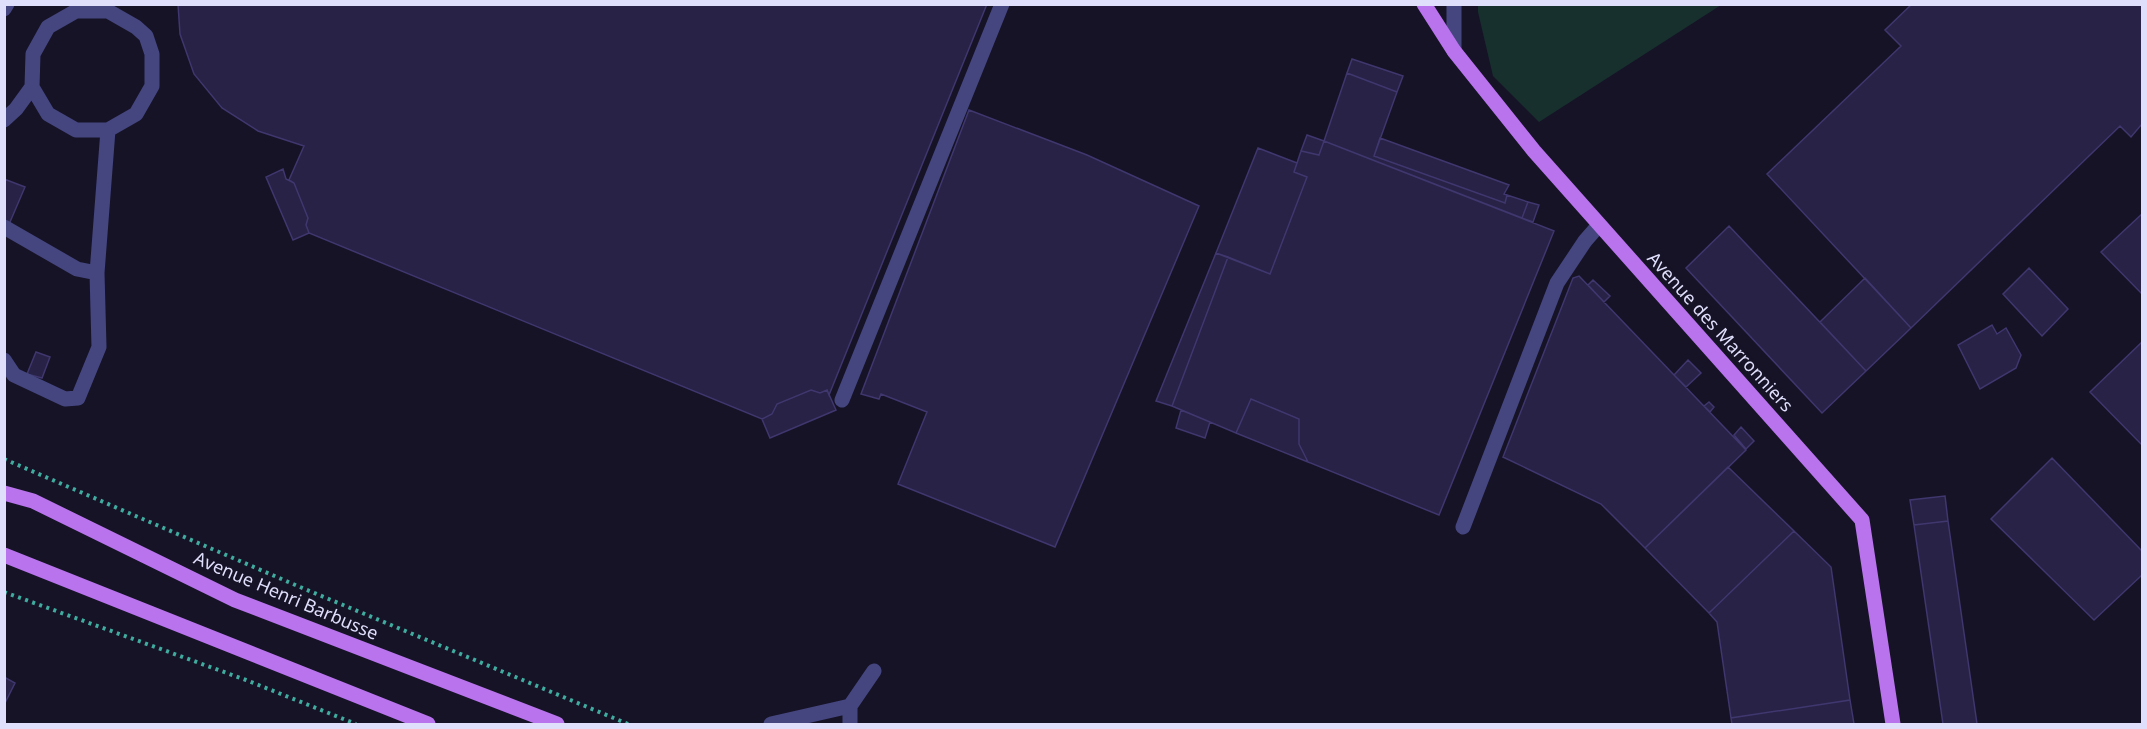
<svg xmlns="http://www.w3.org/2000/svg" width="2147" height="729" font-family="'Noto Sans',sans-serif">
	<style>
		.green { fill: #17302e }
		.building { fill: #272246; stroke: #3f376e; stroke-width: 1.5 }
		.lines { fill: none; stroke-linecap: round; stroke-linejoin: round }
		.path { stroke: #40ac9f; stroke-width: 4; stroke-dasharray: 3 4.5; stroke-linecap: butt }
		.minor { stroke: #454680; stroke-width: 15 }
		.major { stroke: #b873ed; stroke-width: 15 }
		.labels { text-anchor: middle; stroke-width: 6; stroke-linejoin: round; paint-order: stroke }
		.street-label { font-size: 18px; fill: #dfdefb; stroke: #161327 }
	</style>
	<rect width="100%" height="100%" fill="#161327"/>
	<path class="green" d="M1478 5V4L1721 5 1539 122 1493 76 1478 12Z"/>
	<path class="building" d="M178 4H987L829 395 827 390 820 393 811 390 777 404 772 414 762 419 309 233 306 225 308 218 294 183 289 180 304 146 258 131 222 108 194 74 180 34Z
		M1912 4H2142V124L2131 137 2120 126 1911 328 1767 174 1901 46 1885 30Z
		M1352 59 1403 76 1397 92 1347 73Z
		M1347 73 1397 92 1374 156 1505 203 1507 195 1528 202 1522 218 1324 141Z
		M969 110 1087 155 1199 206 1055 547 898 484 927 412 881 394 879 399 861 394Z
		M1307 135 1324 141 1319 155 1301 151Z
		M1380 138 1509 185 1504 194 1507 195 1505 203 1374 156Z
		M1324 141 1554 231 1439 515 1308 462 1299 444V419L1251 399 1236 433 1172 406 1228 257 1270 274 1307 177 1294 172 1301 151 1319 155Z
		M1258 148 1297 163 1294 172 1307 177 1270 274 1216 253Z
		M283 169 286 179 294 183 308 218 306 225 309 233 293 240 266 177Z
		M4 179 25 187 4 236Z
		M1528 202 1539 205 1533 222 1522 218Z
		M2142 214V294L2101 252Z
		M1729 226 1866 371 1822 413 1686 268Z
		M1216 253 1228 257 1172 406 1156 401Z
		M2029 268 2068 309 2042 336 2003 294Z
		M1579 276 1746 450 1645 548 1601 504 1503 457 1573 278Z
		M1865 278 1911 328 1866 371 1820 322Z
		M1593 280 1610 296 1604 302 1588 285Z
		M1992 325 1997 334 2006 328 2021 355 2016 368 1980 389 1958 345Z
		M2142 342V445L2090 392Z
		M36 352 50 357 42 378 27 374Z
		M1688 360 1701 373 1686 387 1674 375Z
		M811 390 820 393 827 390 836 410 770 438 762 419 772 414 777 404Z
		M1251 399 1299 419V444L1308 462 1236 433Z
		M1709 402 1714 407 1710 412 1704 406Z
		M1181 410 1210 422 1205 438 1176 428Z
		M1741 427 1754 441 1746 449 1734 435Z
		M2052 458 2142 551V575L2094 620 1991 519Z
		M1728 467 1794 531 1709 613 1645 548Z
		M1945 496 1948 521 1914 525 1910 500Z
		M1948 521 1977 724H1943L1914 525Z
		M1794 531 1831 567 1850 700 1731 718 1717 622 1709 613Z
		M4 677 15 683 4 705Z
		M1850 700 1854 724H1732L1731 718Z"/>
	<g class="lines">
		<path class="path" d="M4 459 300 587 628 724
			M4 592 246 680 356 724"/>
		<path class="minor" d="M4 9 7 4
			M76 11H108L136 27 146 36 152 54V86L136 114 108 130H76L48 114 32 87 33 54 48 27Z
			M1454 51V4
			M4 120 16 109 32 87
			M4 227 77 269 97 273
			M4 360 14 375 65 399 78 398 99 347 97 273 108 130
			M842 400 1002 4
			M1463 527 1557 283 1585 241 1599 225
			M771 724 850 706
			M850 724V706L874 671"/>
		<path class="major" d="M1424 4 1454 51 1534 151 1862 520 1893 724
			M4 493 33 501 235 600 557 724
			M4 555 428 724"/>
	</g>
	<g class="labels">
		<g class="street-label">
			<text transform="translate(1720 332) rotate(48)" y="6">Avenue des Marronniers</text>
			<text transform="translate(286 596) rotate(23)" y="6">Avenue Henri Barbusse</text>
		</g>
	</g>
	<rect width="2147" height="729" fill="none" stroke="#dfdefb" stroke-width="12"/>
</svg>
